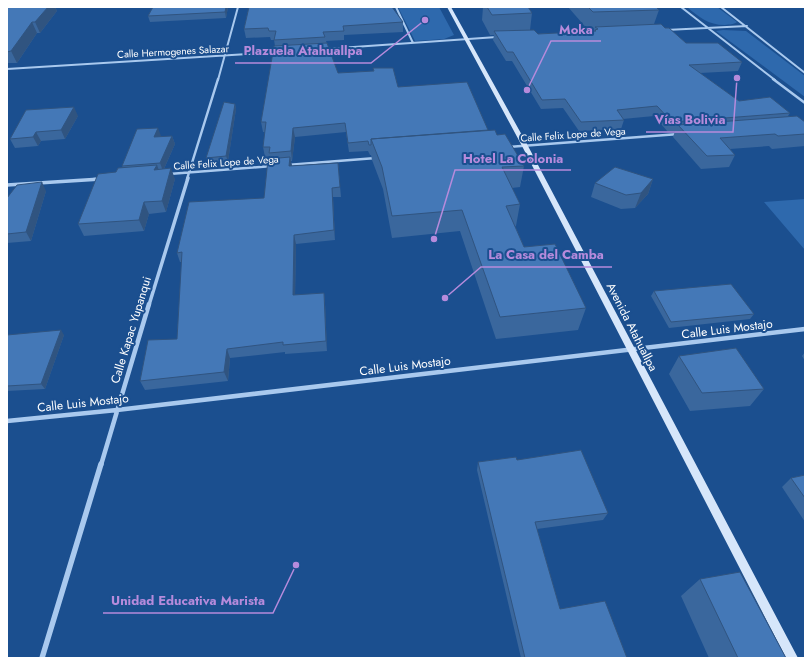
<svg xmlns="http://www.w3.org/2000/svg" width="812" height="665" font-family="Jost,sans-serif">
	<style>
		.green { fill: #2e69ad }
		.lines { fill: none; stroke-linecap: round; stroke-linejoin: round }
		.minor-far4 { stroke: #a9c9ee; stroke-width: 2 }
		.minor-far3 { stroke: #a9c9ee; stroke-width: 2.5 }
		.minor-far2 { stroke: #a9c9ee; stroke-width: 3.5 }
		.minor-far1 { stroke: #a9c9ee; stroke-width: 4.5 }
		.minor { stroke: #a9c9ee; stroke-width: 5.5 }
		.secondary { fill: #d6e6fa; fill-rule: evenodd }
		.wall { fill: #3a679d }
		.shaded-wall { fill: #305480 }
		.building { fill: #4478b7; stroke: #305480 }
		.labels { text-anchor: middle; stroke-width: 4; stroke-linejoin: round; paint-order: stroke }
		.far-street-label { font-size: 10px; fill: #fff; stroke: #1b4f8f }
		.street-label { font-size: 12px; fill: #fff; stroke: #1b4f8f }
		.leader { fill: none; stroke: #b68bdc; stroke-width: 1.5 }
		.callout-dot { fill: #b68bdc; stroke: #1b4f8f; stroke-width: 1.5 }
		.callout-label { font-size: 13px; text-anchor: middle; font-weight: bold; fill: #b68bdc; stroke: #1b4f8f; stroke-width: 4; stroke-linejoin: round; paint-order: stroke }
	</style>
	<rect width="100%" height="100%" fill="#1b4f8f"/>
	<path class="green" d="M398 7H439L454 35 444 39 415 41Z
		M687 7H717L737 22C733 25 730 24 725 25 708 25 699 17 687 7Z
		M723 30 746 31 805 76V97L716 31Z
		M805 199V250L764 202Z"/>
	<g class="lines">
		<path class="minor-far4" d="M396 7 413 43
			M681 7 775 80
			M721 7 805 73
			M666 30 747 26
			M325 49 497 37
			M7 69 278 52
			M218 80 238 7"/>
		<path class="minor-far3" d="M773 79 805 103
			M508 147 679 134
			M287 165 376 158
			M169 174 272 166
			M94 179H101
			M187 179 218 79"/>
		<path class="minor-far2" d="M7 185 101 179
			M149 305 188 178"/>
		<path class="minor-far1" d="M7 421 117 410 805 329
			M101 465 149 304"/>
		<path class="minor" d="M42 658 101 464"/>
		<path class="secondary" d="M447 7H451L528 146 798 658H786L522 146Z"/>
	</g>
	<path class="wall" d="M7 7H55L57 11 40 33H37L17 63H7Z
		M228 7 226 18 150 22 148 16Z
		M249 7 403 22V32L344 35V40L326 41 338 73 373 71V68L398 87 497 135 524 166 520 187 512 188 520 204 516 226H515L524 247 586 308 578 330 496 339 460 231 392 238 383 189 372 160 371 155H370L368 151 349 152 346 132 295 137 292 161H291L292 166 338 163 341 197H333L335 240 296 244 295 295 324 293 325 303 327 351 285 354V352L230 358 228 381 145 390 140 381 177 339 182 262H180L177 253 264 198 270 158V156L265 157 263 147 265 132H263L261 122 275 46 274 40H271L270 37 246 38 244 29Z
		M483 7H528L532 13 530 30 538 34 594 31V30L589 31 568 7H656L659 10 654 24 665 28 686 43 742 62 738 71 700 73 739 101 790 113 788 116 805 122V146L772 149 769 146 730 149 735 155 729 167 701 169 673 137 675 131 668 132 654 116 623 119 624 120 621 129 579 131 563 108 541 109 512 61H506L493 40 494 35H490L482 20Z
		M235 104 236 109 228 161 207 163 206 158Z
		M78 116 65 139 41 141 38 146 15 148 10 139Z
		M161 136 160 137 172 136 175 144 164 169 175 179 166 212 149 214 144 231 84 236 78 224 123 168 122 166Z
		M653 179 648 194 635 208 621 209 591 197 595 183Z
		M46 191 31 241 7 243V198Z
		M654 291 754 314 750 319 669 328 651 296Z
		M7 335H64L45 389 7 391Z
		M805 352V361L802 356Z
		M679 356 764 389 750 406 690 411 669 374Z
		M517 460 608 513 603 520 537 529 560 609 627 658H521L477 470 478 462Z
		M805 475V522L782 487 791 478Z
		M700 579 786 658H709L681 596Z"/>
	<path class="shaded-wall" d="M48 7H55L57 11 40 33 35 22Z
		M226 7H228L226 18 225 12Z
		M32 22 37 33 17 63 11 51Z
		M235 104 236 109 228 161 226 156Z
		M74 107 78 116 65 139 61 130Z
		M158 128 161 136 157 145 154 137Z
		M293 128 295 137 292 161 291 151Z
		M36 132 41 141 38 146 33 137Z
		M172 136 175 144 163 171 160 163Z
		M290 157 292 166H289Z
		M157 165 161 176 154 170Z
		M171 168 175 179 166 212 162 201Z
		M653 179 648 194 635 208 641 193Z
		M42 182 46 191 31 241 26 232Z
		M332 188 333 197 335 240 334 230Z
		M144 202 149 214 144 231 139 220Z
		M294 235 296 244 295 305 293 295Z
		M324 293 325 303 327 351 326 341Z
		M61 330 64 335 45 389 41 384Z
		M227 349 230 358 228 381 224 372Z"/>
	<path class="building" d="M7 7H48L35 22H32L11 51 7 52Z
		M153 7H226L225 12 148 16Z
		M249 7H392L403 22 343 26 344 31 323 32 325 37 274 40 276 31H269L268 28 244 29Z
		M487 7H528L532 13 492 15Z
		M588 7H656L659 10 593 12Z
		M661 24 665 28H669L686 43H718L742 62 689 65 739 101 770 97 790 113 672 122 657 106 617 110 624 120 581 122 565 99 542 100 513 52H507L494 31 534 30 538 34 596 31 595 30 598 29 595 27Z
		M327 43 338 73 374 71 373 68H393L398 87 467 82 488 130 371 139V145H369L368 141 348 143 345 123 293 128 291 151 269 153 270 147H263L266 122H261L274 46Z
		M224 102 235 104 226 156 206 158Z
		M74 107 61 130 36 132 33 137 10 139 26 110Z
		M797 116 805 122V134L778 136 775 134 720 138 735 155 707 156 678 125Z
		M158 128 154 137 172 136 160 163 122 166 137 129Z
		M495 130 497 135 505 134 524 166 502 167 520 204 506 206 524 247 555 244 586 308 500 317 462 210 392 216 382 167 371 139Z
		M290 157 289 166 338 163 340 187 332 188 334 230 294 235 293 295 324 293 326 341 283 345V342L227 349 224 372 140 381 148 340 177 339 182 252 177 253 189 202 264 198 268 159Z
		M157 165 154 170 171 168 162 201 144 202 139 220 78 224 98 174 116 172 118 168Z
		M615 167 653 179 641 193 626 195 595 183Z
		M42 182 26 232 7 234V198L17 185Z
		M731 284 754 314 671 322 654 291Z
		M61 330 41 384 7 386V335Z
		M736 348 764 389 702 393 679 356Z
		M581 450 608 513 535 522 560 609 605 601 627 658H525L478 462 516 457 517 460Z
		M805 475V498L791 478Z
		M740 572 786 658H738L700 579Z"/>
	<g class="labels">
		<g class="far-street-label">
			<text transform="translate(173 51) rotate(-3)" y="4">Calle Hermogenes Salazar</text>
			<text transform="translate(573 134) rotate(-4)" y="4">Calle Felix Lope de Vega</text>
			<text transform="translate(226 162) rotate(-4)" y="4">Calle Felix Lope de Vega</text>
		</g>
		<g class="street-label">
			<text transform="translate(632 327) rotate(63)" y="4">Avenida Atahuallpa</text>
			<text transform="translate(727 329) rotate(-7)" y="4">Calle Luis Mostajo</text>
			<text transform="translate(131 330) rotate(-73)" y="4">Calle Kapac Yupanqui</text>
			<text transform="translate(405 366) rotate(-7)" y="4">Calle Luis Mostajo</text>
			<text transform="translate(83 403) rotate(-6)" y="4">Calle Luis Mostajo</text>
		</g>
	</g>
	<path class="leader" d="M527 90L551 41H601M425 20L371 63H235M737 78L733 132H646M434 239L455 170H571M445 298L481 267H612M296 565L273 613H103"/>
	<g class="callout-dot">
		<circle cx="527" cy="90" r="4"/>
		<circle cx="425" cy="20" r="4"/>
		<circle cx="737" cy="78" r="4"/>
		<circle cx="434" cy="239" r="4"/>
		<circle cx="445" cy="298" r="4"/>
		<circle cx="296" cy="565" r="4"/>
	</g>
	<g class="callout-label">
		<text x="576" y="34">Moka</text>
		<text x="303" y="55">Plazuela Atahuallpa</text>
		<text x="690" y="124">Vías Bolivia</text>
		<text x="513" y="163">Hotel La Colonia</text>
		<text x="546" y="259">La Casa del Camba</text>
		<text x="188" y="605">Unidad Educativa Marista</text>
	</g>
	<rect width="812" height="665" fill="none" stroke="#ffffff" stroke-width="16"/>
</svg>
